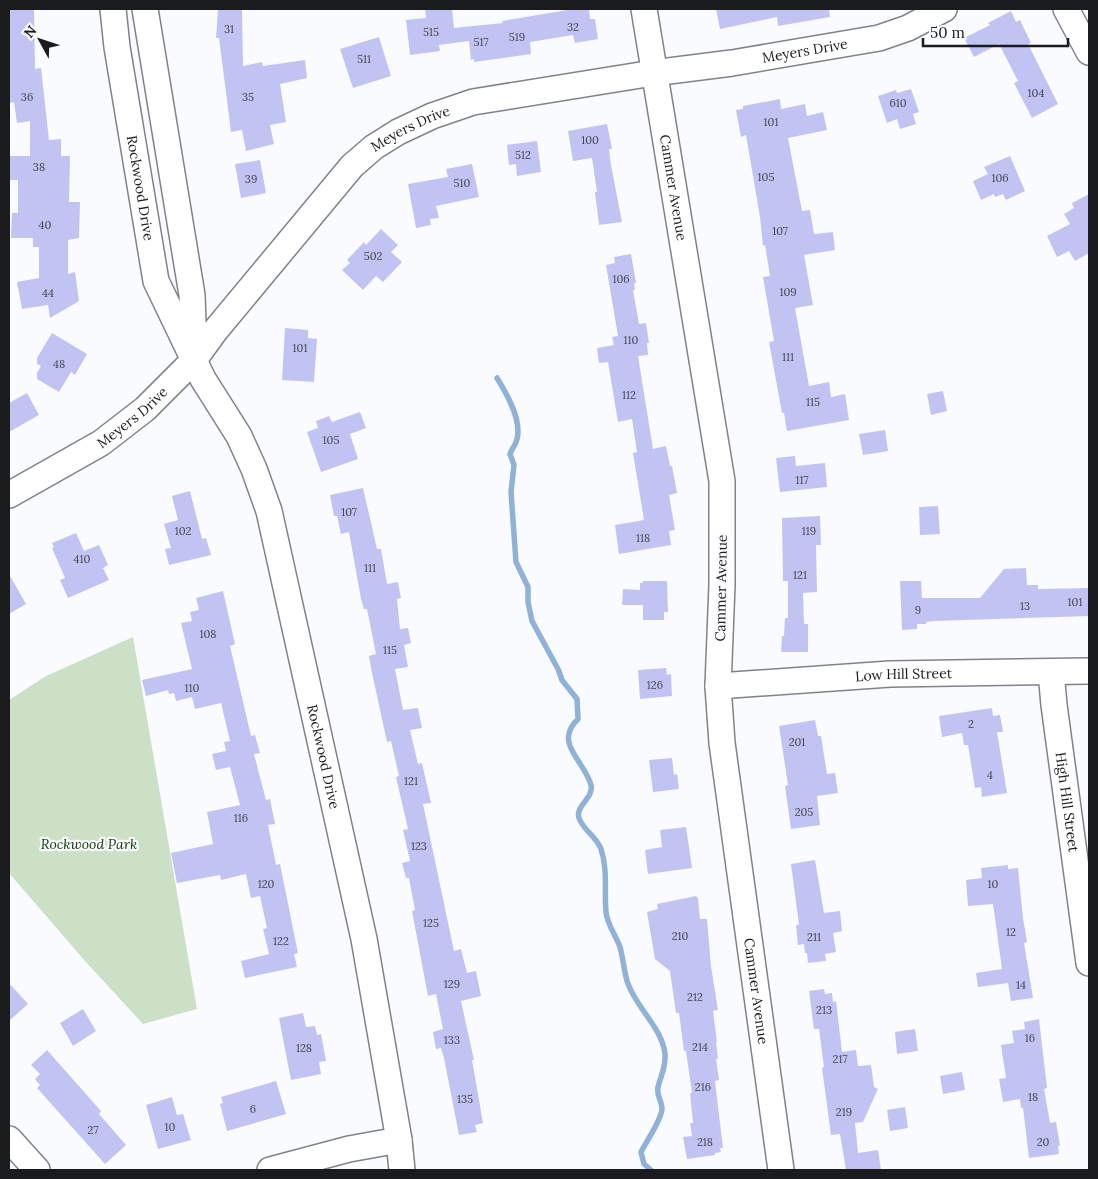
<svg xmlns="http://www.w3.org/2000/svg" width="1098" height="1179" font-family="Lora,serif">
	<style>
		.green { fill: #cce0c6 }
		.lines { fill: none; stroke-linecap: round; stroke-linejoin: round }
		.stream { stroke: #8fb2d6; stroke-width: 5.5 }
		.building { fill: #c1c4f2 }
		.minor-casing { stroke: #818287; stroke-width: 28 }
		.minor { stroke: #fff; stroke-width: 25 }
		.labels { text-anchor: middle; stroke-width: 4.5; stroke-linejoin: round; paint-order: stroke }
		.number-label { font-size: 11px; fill: #444552 }
		.street-label { font-size: 14px; fill: #1a1b1d; stroke: #fafbfe }
		.park-label { font-size: 14px; font-style: italic; fill: #0e3801; stroke: #fafbfe }
	</style>
	<rect width="100%" height="100%" fill="#fafbfe"/>
	<path class="green" d="M133 637 197 1009 143 1024 85 961 9 873V700L46 676Z"/>
	<g class="lines">
		<path class="stream" d="M497 378C507 394 522 420 517 439 516 445 512 448 510 454L514 465 511 492 516 562 528 587V602L532 621 558 669 562 680 577 699 578 719C553 743 584 760 591 785 594 798 575 806 579 818 583 830 596 836 601 849 608 870 604 891 606 912 607 924 616 936 620 947 623 958 624 970 627 981 635 1007 662 1027 665 1054 666 1067 661 1075 658 1087 656 1095 662 1101 662 1109 661 1121 647 1140 641 1152L644 1164 651 1170"/>
	</g>
	<path class="building" d="M9 9H34L35 69 41 68 49 140 61 139V156H70L69 202H80L79 238 68 240V274L75 272 79 301 50 318 48 305 22 309 17 282 39 278V247H33V238H11L12 213H18V180H9V156H30V121L17 123 14 102 10 103Z
		M218 9H242L243 66 262 62 263 66 305 60 307 78 280 84 286 122 270 125 274 144 246 151 242 130 231 132 219 38H216Z
		M425 9H452L454 28 503 23 502 21 573 9H589L590 19H595L598 39 575 43 573 35 530 42 531 54 474 62V59L471 60 469 41 439 45 440 51 410 55 406 20 426 18Z
		M716 9H829L830 17 778 26 777 17 720 29Z
		M1011 11 1016 22 1020 20 1031 43 1028 44 1058 104 1032 118 1014 83 1018 81 999 44 974 57 964 38 990 25 988 23Z
		M379 37 391 76 353 88 340 49Z
		M911 89 919 112 913 114 916 124 900 129 897 119 887 123 878 96 896 90 897 93Z
		M780 99 781 109 805 104 807 116 823 112 827 130 788 138 802 211 810 210 814 234 833 232 835 250 804 255 813 305 795 308 809 386 829 382 831 397 845 394 849 420 787 431 784 413H782L769 342 774 341 763 277 770 276 765 245 763 246 760 217 746 135 741 137 736 110 743 109V106Z
		M607 124 612 149H609L611 165 622 222 599 225 595 192H597L592 158 573 161 568 131Z
		M537 141 541 172 517 176 516 164 509 165 507 145Z
		M1010 156 1025 191 1006 200 1003 194 995 197 994 194 981 200 973 181 988 174 984 167Z
		M260 160 266 193 241 198 235 164Z
		M472 164 479 197 436 206 439 218 430 219 431 225 416 228 408 184 448 177 446 169Z
		M1089 194V253L1075 261 1069 251 1057 257 1047 236 1070 224 1064 214 1074 208 1072 203Z
		M381 229 398 245 391 252 402 262 383 282 376 276 363 290 342 270 350 263 347 260 364 242 366 245Z
		M631 254 636 283H634L635 290H633L639 324 646 323 649 343H647L648 355 638 356 653 449 666 446 670 466H672L677 493 669 495 675 530 669 531 671 545 619 554 615 525 644 520 633 453 637 452 632 419 618 422 608 362 599 363 597 348 614 345 612 337 618 336 606 265 615 263 614 257Z
		M285 328 308 330V338L317 339 314 382 282 380Z
		M52 333 87 354 75 375 71 372 59 392 37 379V373L41 366 37 364V358Z
		M943 391 947 411 931 415 927 394Z
		M27 393 39 415 9 432V403Z
		M360 412 366 428 350 434 358 459 321 472 307 432 318 428 316 421 329 416 332 422Z
		M885 430 888 451 863 455 859 434Z
		M795 456 796 466 825 463 827 487 780 492 776 458Z
		M363 488 377 549H381L387 584 398 582 401 598 397 599 400 629 408 628 411 643 404 645 408 667 395 669 403 710 418 708 422 728 410 730 418 764 422 763 431 803 423 804 454 951 461 949 467 973 476 971 481 996 461 1001 474 1060H472L483 1123 475 1125 477 1132 459 1135 444 1058 441 1048 436 1049 433 1032 443 1029 436 994 428 996 412 911 415 910 409 878H406L402 863 410 861 403 830 408 829 396 777 399 776 391 741 387 742 372 673 369 656 376 654 367 609H364L361 599 349 532 341 534 337 516H334L330 495Z
		M190 491 202 539 206 538 211 555 169 565 165 549 171 548 164 524 178 520 172 496Z
		M938 506 940 534 920 535 919 507Z
		M820 516 821 545H816L817 592 803 593 804 624H808V652H781L782 636H784L785 618H788V581H783L782 518Z
		M76 533 84 551 99 545 108 565 103 568 109 580 68 598 60 580 65 578 52 548 54 547 52 543Z
		M1026 568 1027 585H1038V589L1089 588V616L935 621 926 622V624H917V629L902 630 900 581H921L922 598H980L1004 569Z
		M9 574 26 604 9 614Z
		M643 581H667L668 612H664V620H643V605H622L623 589 640 590V583H643Z
		M223 591 235 644 230 646 251 736 255 735 260 753 254 754 266 800 270 799 275 824 268 825 276 865 280 864 298 953 294 954 297 967 245 978 241 961 269 954 263 929 267 928 260 896 251 898 246 874 221 880 220 875 177 883 171 853 213 844 207 812 240 805 230 767 216 770 212 754 226 751 224 742 230 741 221 703 195 709 192 697 176 701 174 693 169 694 168 690 146 696 142 680 192 669 181 623 192 621 190 612 199 610 196 598Z
		M666 668 667 675 671 674 672 696 640 699 638 670Z
		M992 708 993 716 1000 715 1003 732H997L1007 793 982 797 981 787 975 788 968 745H964L962 733 942 737 939 716Z
		M815 720 818 736H821L827 774 835 773 838 793 817 796 820 825 791 829 785 786 788 785 779 726Z
		M672 758 674 775 677 774 679 789 653 792 649 760Z
		M686 827 692 868 648 874 645 850 662 847 660 830Z
		M815 860 824 913 840 911 842 931 833 933 836 952 825 954 826 961 808 963 807 953H805L804 944 798 945 796 925H799L791 864Z
		M1008 865V869L1018 868 1023 918 1027 942 1024 943 1033 998 1011 1001 1008 983 978 987 976 973 1002 969 993 904 968 906 966 880 982 878 981 868Z
		M696 896 698 898 700 919H707L711 966 718 1010 713 1011 717 1042H716L718 1059H716L719 1080 715 1081 723 1148H720L721 1152 715 1153V1155L687 1159 683 1137 692 1136 690 1123H693L690 1093H692L686 1051H684L679 1013H676L670 971 655 959 647 912 658 909 657 904Z
		M9 983 28 1004 9 1021Z
		M824 989 825 994 832 993 833 1002 836 1001 842 1052 856 1050 858 1066 871 1065 874 1087 878 1089 863 1122 855 1123 858 1153 878 1150 881 1170H846L840 1134 831 1135 822 1068 824 1067 819 1029H814L809 991Z
		M83 1009 96 1031 73 1046 60 1023Z
		M303 1013 306 1027 315 1026 317 1035 321 1034 326 1061 319 1062 321 1074 291 1080 279 1018Z
		M1039 1019 1047 1088 1044 1089 1050 1123 1056 1122 1060 1146H1058L1059 1154 1029 1158 1023 1108H1021L1020 1099 1003 1102 999 1079 1006 1078 1001 1045 1014 1043 1012 1031 1025 1029 1024 1022Z
		M915 1029 918 1051 897 1054 895 1032Z
		M47 1050 101 1111 99 1114 126 1145 105 1164 37 1088 40 1085 35 1079 40 1074 31 1065Z
		M962 1072 965 1090 943 1094 940 1076Z
		M276 1081 286 1114 227 1131 220 1104 223 1103 221 1097Z
		M172 1097 177 1115 183 1114 191 1140 158 1149 146 1105Z
		M905 1107 908 1128 890 1131 887 1110Z"/>
	<g class="lines">
		<g class="minor-casing">
			<g id="minor">
				<path id="s1" d="M113 9 117 47 156 281 203 379 239 436 254 469 269 511 364 939 399 1140 402 1170"/>
				<path d="M145 9 192 295 194 350"/>
				<path id="s2" d="M644 9 722 481V585L718 686 722 743 781 1170"/>
				<path d="M1066 9 1089 52"/>
				<path id="s3" d="M9 495 101 443 145 409 194 360 215 331 352 166 374 147 398 132 432 116 473 102 653 73 732 63 879 38 908 28 944 9"/>
				<path id="s4" d="M1051 672 1054 705 1089 963"/>
				<path id="s5" d="M718 686 890 674 1089 671"/>
				<path d="M9 1139 37 1170"/>
				<path d="M270 1170 349 1149 399 1140"/>
			</g>
		</g>
		<use href="#minor" class="minor"/>
	</g>
	<g class="labels">
		<g class="number-label">
			<text x="573" y="31">32</text>
			<text x="229" y="33">31</text>
			<text x="431" y="36">515</text>
			<text x="517" y="41">519</text>
			<text x="481" y="46">517</text>
			<text x="364" y="63">511</text>
			<text x="1036" y="97">104</text>
			<text x="27" y="101">36</text>
			<text x="248" y="101">35</text>
			<text x="898" y="107">610</text>
			<text x="771" y="126">101</text>
			<text x="590" y="144">100</text>
			<text x="523" y="159">512</text>
			<text x="39" y="171">38</text>
			<text x="766" y="181">105</text>
			<text x="1000" y="182">106</text>
			<text x="251" y="183">39</text>
			<text x="462" y="187">510</text>
			<text x="45" y="229">40</text>
			<text x="780" y="235">107</text>
			<text x="373" y="260">502</text>
			<text x="621" y="283">106</text>
			<text x="788" y="296">109</text>
			<text x="48" y="297">44</text>
			<text x="631" y="344">110</text>
			<text x="300" y="352">101</text>
			<text x="788" y="361">111</text>
			<text x="59" y="368">48</text>
			<text x="629" y="399">112</text>
			<text x="813" y="406">115</text>
			<text x="331" y="444">105</text>
			<text x="802" y="484">117</text>
			<text x="349" y="516">107</text>
			<text x="183" y="535">102</text>
			<text x="809" y="535">119</text>
			<text x="643" y="542">118</text>
			<text x="82" y="563">410</text>
			<text x="370" y="572">111</text>
			<text x="800" y="579">121</text>
			<text x="1075" y="606">101</text>
			<text x="1025" y="610">13</text>
			<text x="918" y="614">9</text>
			<text x="208" y="638">108</text>
			<text x="390" y="654">115</text>
			<text x="655" y="689">126</text>
			<text x="192" y="692">110</text>
			<text x="971" y="728">2</text>
			<text x="797" y="746">201</text>
			<text x="990" y="779">4</text>
			<text x="411" y="785">121</text>
			<text x="804" y="816">205</text>
			<text x="241" y="822">116</text>
			<text x="419" y="850">123</text>
			<text x="266" y="888">120</text>
			<text x="993" y="888">10</text>
			<text x="431" y="927">125</text>
			<text x="1011" y="936">12</text>
			<text x="680" y="940">210</text>
			<text x="814" y="941">211</text>
			<text x="281" y="945">122</text>
			<text x="452" y="988">129</text>
			<text x="1021" y="989">14</text>
			<text x="695" y="1001">212</text>
			<text x="824" y="1014">213</text>
			<text x="1030" y="1042">16</text>
			<text x="452" y="1044">133</text>
			<text x="700" y="1051">214</text>
			<text x="304" y="1052">128</text>
			<text x="840" y="1063">217</text>
			<text x="703" y="1091">216</text>
			<text x="1033" y="1101">18</text>
			<text x="465" y="1103">135</text>
			<text x="253" y="1113">6</text>
			<text x="844" y="1116">219</text>
			<text x="170" y="1131">10</text>
			<text x="93" y="1134">27</text>
			<text x="705" y="1146">218</text>
			<text x="1043" y="1146">20</text>
		</g>
		<g class="street-label">
			<text dy="5" stroke="none"><textPath href="#s3" startOffset="955">Meyers Drive</textPath></text>
			<text dy="5" stroke="none"><textPath href="#s3" startOffset="551">Meyers Drive</textPath></text>
			<text dy="5" stroke="none"><textPath href="#s1" startOffset="181">Rockwood Drive</textPath></text>
			<text dy="5" stroke="none"><textPath href="#s2" startOffset="181">Cammer Avenue</textPath></text>
			<text dy="5" stroke="none"><textPath href="#s3" startOffset="146">Meyers Drive</textPath></text>
			<text transform="translate(721 588) rotate(-89)" y="5">Cammer Avenue</text>
			<text dy="5" stroke="none"><textPath href="#s5" startOffset="186">Low Hill Street</textPath></text>
			<text dy="5" stroke="none"><textPath href="#s1" startOffset="784">Rockwood Drive</textPath></text>
			<text dy="5" stroke="none"><textPath href="#s4" startOffset="131">High Hill Street</textPath></text>
			<text dy="5" stroke="none"><textPath href="#s2" startOffset="991">Cammer Avenue</textPath></text>
		</g>
		<g class="park-label">
			<text x="89" y="849">Rockwood Park</text>
		</g>
	</g>
	<rect width="1098" height="1179" fill="none" stroke="#1a1b1d" stroke-width="20"/>
	<g transform="translate(40 40) rotate(310)" stroke="#fafbfe" stroke-width="4" paint-order="stroke">
	<path d="M0-4L9 19L0 12L-9 19Z" fill="#1a1b1d"/>
	<text y="-8" font-size="14" font-weight="bold" text-anchor="middle" fill="#1a1b1d">N</text>
	</g>
	<path d="M923 38v8h145v-8" fill="none" stroke="#1a1b1d" stroke-width="2.5"/>
	<text x="930" y="38" font-size="15" fill="#1a1b1d" stroke="#fafbfe" stroke-width="4" paint-order="stroke">50 m</text>
</svg>
